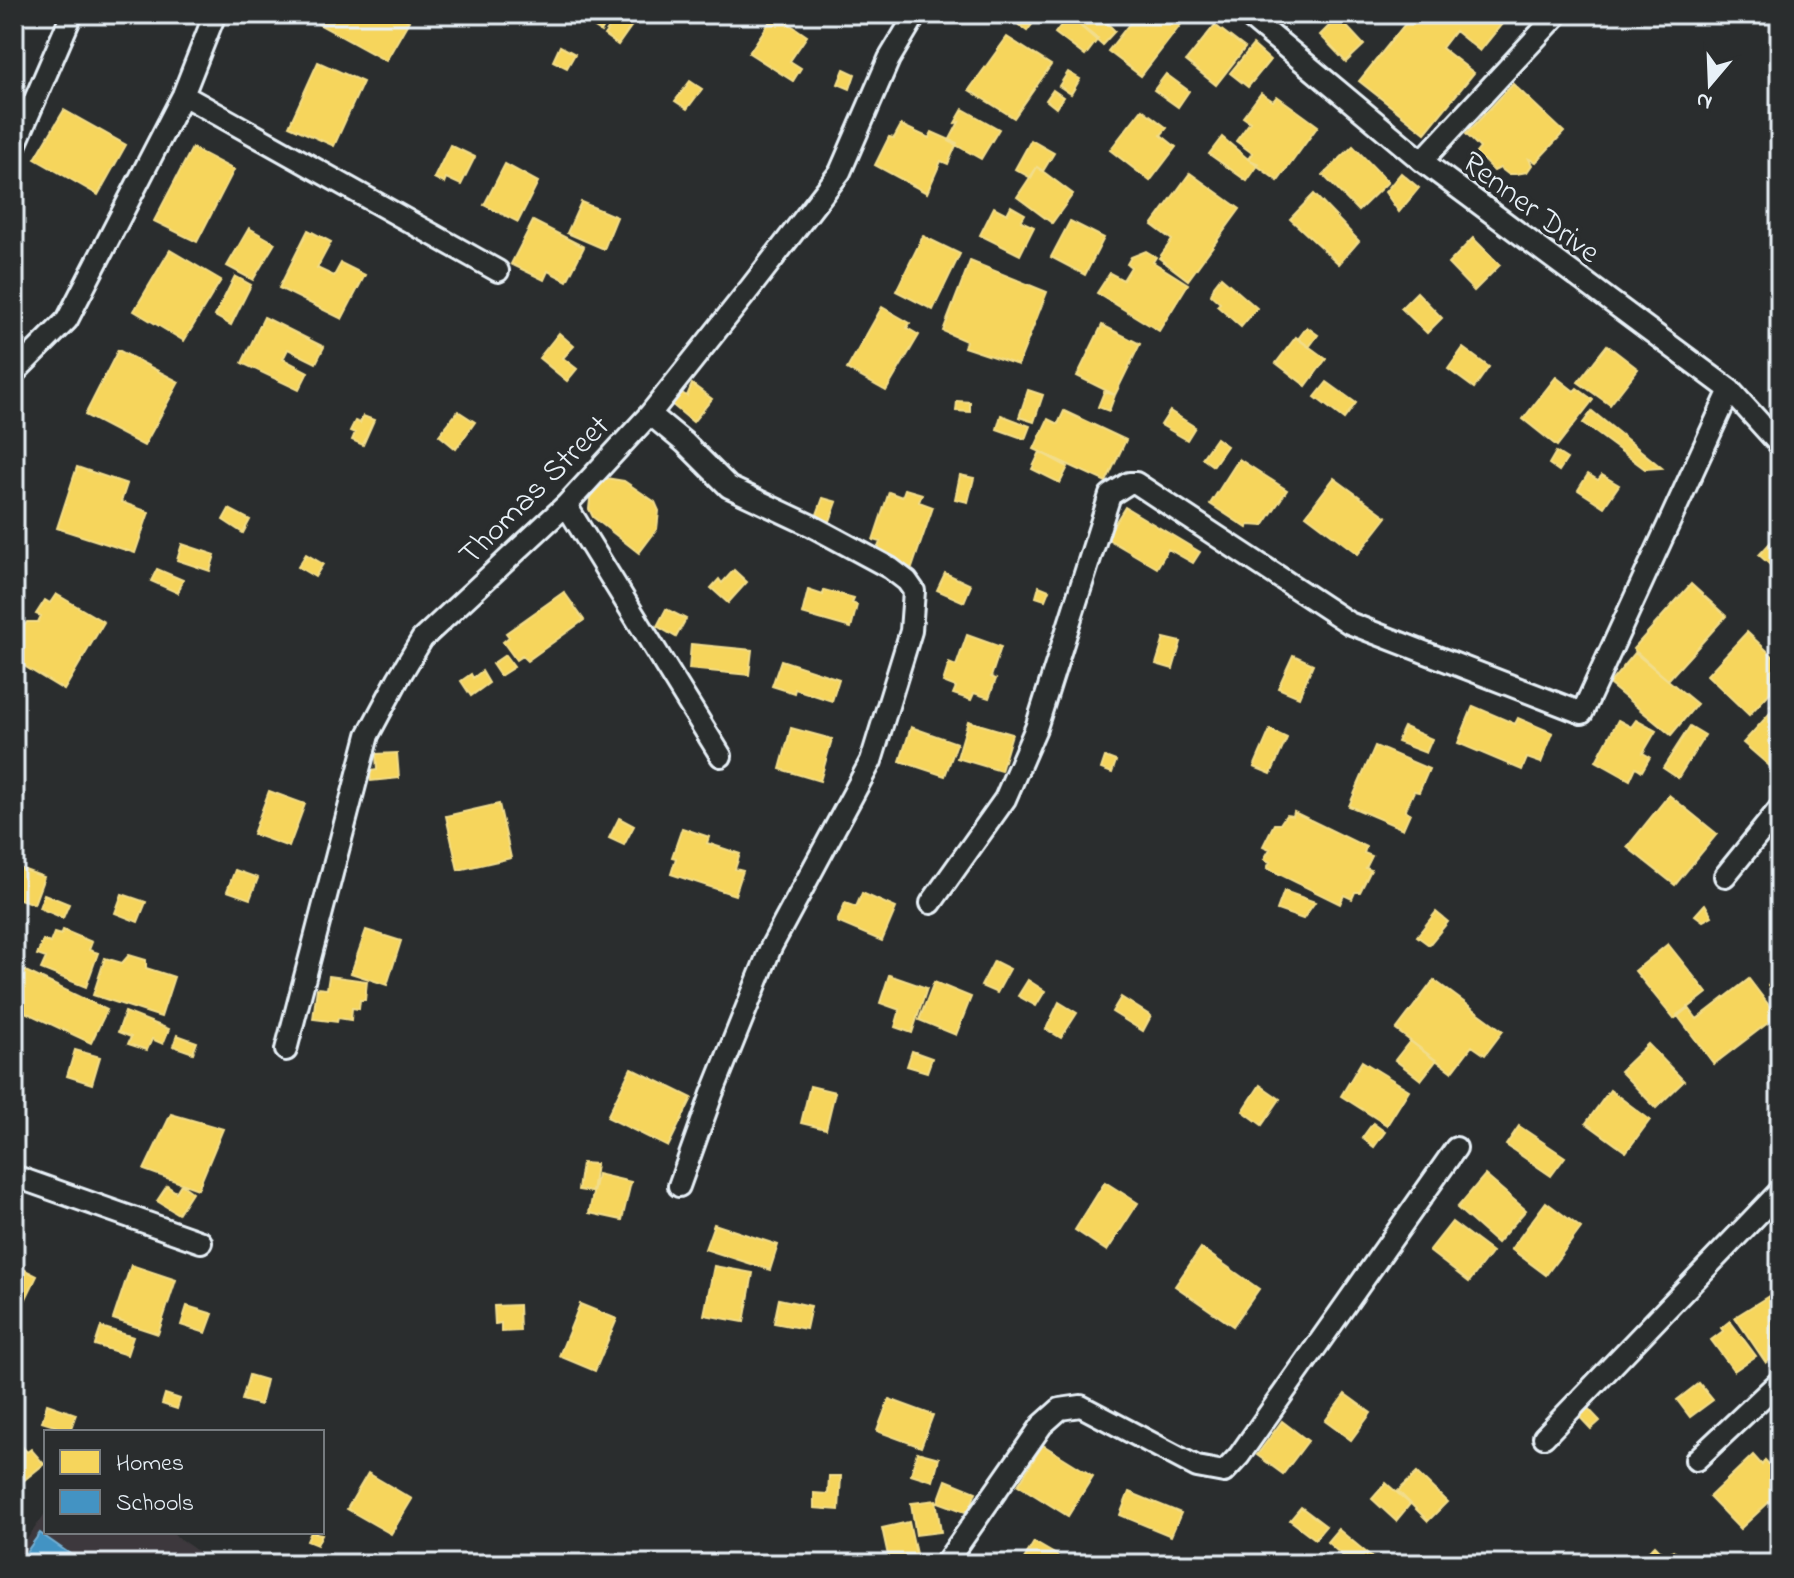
<svg xmlns="http://www.w3.org/2000/svg" width="1794" height="1578" font-family="'Indie Flower',sans-serif">
	<style>
		.built { fill: #3c393c }
		.homes { fill: #f6d55c; stroke: #f2dd8b; stroke-width: 2 }
		.schools { fill: #4393c3; stroke: #74afd3; stroke-width: 2 }
		.lines { fill: none; stroke-linecap: round; stroke-linejoin: round }
		.street-casing { stroke: #e8f1f8; stroke-width: 26 }
		.street { stroke: #2a2d2e; stroke-width: 20 }
		.labels { text-anchor: middle; stroke-width: 8; stroke-linejoin: round; paint-order: stroke }
		.street-label { font-size: 32px; fill: #e8f1f8; stroke: #2a2d2e }
	</style>
	<rect width="100%" height="100%" fill="#2a2d2e"/>
	<filter id="ink" filterUnits="userSpaceOnUse"><feTurbulence type="fractalNoise" baseFrequency=".0125" numOctaves="2"/><feDisplacementMap in="SourceGraphic" scale="16" xChannelSelector="R" yChannelSelector="G"/><feConvolveMatrix kernelMatrix="1 2 1 2 8 2 1 2 1" color-interpolation-filters="sRGB"/></filter>
	<g filter="url(#ink)">
		<path class="built" d="M46 1512V1532H170L216 1564H14V1558Z"/>
		<path class="homes" d="M322 14H396L409 21 386 61 317 23Z
			M574 14H612L601 32Z
			M619 14H640L618 45 604 35Z
			M775 14 807 36 790 61 801 68 793 81 749 53Z
			M1004 14H1040L1027 31Z
			M1089 14H1107L1111 17 1108 24 1115 31 1102 45 1079 25Z
			M1137 14H1189L1141 76 1108 51Z
			M1413 14H1510L1480 51 1455 31 1442 48 1474 73 1425 133 1359 81Z
			M1068 16 1098 39 1085 56 1055 33Z
			M1338 17 1364 45 1346 62 1320 35Z
			M1215 25 1245 48 1216 85 1186 61Z
			M1007 37 1051 65 1014 118 969 90Z
			M1253 45 1270 60 1248 87 1230 73Z
			M560 46 575 54 567 68 553 61Z
			M318 62 363 82 334 146 289 126Z
			M844 69 855 74 850 89 838 84Z
			M1068 72 1080 79 1071 94 1059 86Z
			M1166 74 1189 91 1178 107 1154 90Z
			M690 81 702 89 687 109 675 101Z
			M1513 84 1564 132 1536 162 1529 159 1532 165 1527 172 1516 174H1508L1500 168 1494 171 1476 153 1480 148 1466 134Z
			M1053 90 1063 97 1056 108 1046 100Z
			M1261 93 1273 101 1277 96 1318 126 1278 181 1248 159 1252 153 1236 141 1250 122 1243 117Z
			M963 109 999 129 981 159 949 141 959 122 955 123Z
			M1142 109 1167 128 1161 135 1176 147 1150 181 1110 150Z
			M64 110 126 145 98 195 35 159Z
			M901 125 929 138 932 132 957 143 948 164 941 161 927 193 875 165 889 137 894 138Z
			M1222 137 1248 159 1259 164 1247 181 1209 154Z
			M1031 140 1054 153 1043 171 1037 167 1031 178 1015 169Z
			M450 145 475 157 461 185 446 178 444 183 434 178Z
			M1353 146 1388 182 1358 211 1323 175Z
			M192 148 234 170 197 242 154 221Z
			M505 164 538 182 518 222 484 205Z
			M1037 167 1073 194 1052 223 1017 197Z
			M1190 173 1240 209 1188 280 1159 258 1172 240 1152 225Z
			M1401 173 1419 188 1399 212 1385 192Z
			M1314 194 1359 241 1339 264 1290 219Z
			M581 202 617 217 604 249 567 233Z
			M1011 206 1025 214 1021 221 1034 227 1020 255 980 235 994 207 1007 214Z
			M533 221 584 247 567 281 548 271 544 280 511 264Z
			M1070 221 1104 238 1085 275 1051 257Z
			M249 228 275 243 253 280 227 266Z
			M308 230 331 242 317 268 334 276 341 263 365 275 342 319 279 288Z
			M923 236 960 254 933 310 896 291Z
			M1473 238 1500 265 1474 291 1448 264Z
			M170 250 221 280 184 341 134 311Z
			M1146 251 1156 257 1153 262 1188 284 1159 331 1097 293 1110 273 1123 280 1131 267 1127 264 1131 257Z
			M970 261 1047 292 1018 365 964 347 966 341 943 331Z
			M235 276 251 285 231 325 215 316Z
			M1221 277 1257 308 1241 327 1217 306 1220 303 1211 295 1214 286Z
			M1417 292 1442 318 1427 333 1401 308Z
			M882 307 910 323 907 328 919 335 886 391 847 369Z
			M264 317 324 347 316 363 288 349 283 359 308 372 299 390 242 363Z
			M1102 325 1140 344 1115 395 1077 376Z
			M1307 327 1318 335 1309 347 1298 339Z
			M559 333 574 346 563 358 577 369 567 381 539 358Z
			M1296 337 1326 359 1306 386 1276 363Z
			M1607 345 1638 369 1610 405 1578 382Z
			M1463 348 1489 367 1474 388 1448 369Z
			M118 350 179 382 144 446 85 415Z
			M1556 377 1574 391 1577 388 1593 400 1557 446 1523 419Z
			M1327 382 1356 403 1344 419 1315 397Z
			M692 384 712 399 693 422 670 403 680 392 687 396Z
			M1028 390 1043 395 1034 422 1019 417Z
			M1104 392 1115 395 1109 411 1098 407Z
			M957 401 970 402V412L956 411Z
			M458 411 475 422 456 449 439 435Z
			M1064 411 1126 440 1106 482 1034 449 1048 419 1058 424Z
			M1170 411 1195 427 1187 440 1161 425Z
			M1592 411 1662 468 1645 469 1583 423Z
			M1001 415 1030 426 1025 439 997 429Z
			M363 416 374 420 363 445 352 440 355 433 350 431 355 421 360 423Z
			M1216 438 1227 446 1213 466 1202 458Z
			M1040 452 1068 467 1060 483 1032 469Z
			M1556 452 1567 459 1559 471 1549 464Z
			M1239 459 1287 490 1263 526 1249 525 1247 528 1210 504Z
			M77 467 127 484 121 502 149 512 135 553 57 528Z
			M1588 474 1598 480 1602 475 1619 485 1604 507 1578 490Z
			M960 475 974 478 968 502 955 499Z
			M606 478 624 481 655 502 659 511 657 529 639 553 593 517 589 509 591 490Z
			M1334 478 1387 517 1358 554 1306 515Z
			M905 489 922 494 919 502 933 507 912 568 875 555 880 542 873 540 889 492 902 497Z
			M823 498 837 502 830 521 816 517Z
			M1125 507 1200 552 1193 563 1168 549 1157 568 1106 538Z
			M229 509 250 520 243 533 223 520Z
			M1780 532V567L1777 571 1759 555Z
			M182 544 215 555 210 571 177 560Z
			M306 554 323 564 315 577 298 567Z
			M157 569 183 580 178 593 151 581Z
			M734 570 747 582 728 603 711 588 719 579 722 583Z
			M945 573 971 585 964 602 937 590Z
			M1691 584 1726 616 1668 680 1633 649Z
			M1039 586 1049 590 1045 600 1036 597Z
			M808 590 823 595 824 590 854 598 852 603 857 605 851 628 802 614Z
			M564 592 584 620 527 661 522 656 516 660 503 642 509 637 506 633Z
			M56 594 104 622 64 690 14 660V652L20 642V630L27 622H38L41 616 36 614 45 600 50 603Z
			M666 609 686 619 676 637 657 626Z
			M1747 632 1780 663V682L1749 715 1707 675Z
			M967 635 1001 647 991 677 996 679 989 698 974 693 971 700 953 694 956 687 943 682 949 663 956 666Z
			M1164 638 1181 642 1173 669 1156 664Z
			M691 644 752 650 749 675 689 669Z
			M1635 653 1697 704 1671 735 1609 684Z
			M505 655 514 667 500 676 492 664Z
			M1293 655 1313 664 1299 697 1278 688Z
			M781 660 839 679 832 701 795 689 794 693 772 686Z
			M482 671 489 683 471 696 461 681 471 674 473 678Z
			M1780 694V715L1770 706Z
			M1473 706 1515 724 1518 718 1553 733 1541 763 1527 758 1522 770 1458 743Z
			M1771 712 1780 721V775L1743 743Z
			M1618 720 1631 727 1636 720 1656 731 1643 753 1650 757 1642 771 1636 767 1630 780 1596 761Z
			M968 721 1012 734 1001 771 957 758Z
			M1690 726 1705 735 1678 778 1663 768Z
			M911 727 957 743 945 776 900 761Z
			M1404 727 1432 739 1426 753 1397 742Z
			M791 728 832 739 820 781 780 769Z
			M1270 730 1287 738 1271 774 1254 767Z
			M1375 746 1429 769 1419 792 1414 791 1405 811 1410 813 1403 829 1349 806Z
			M397 753 399 778 371 781 370 771 377 770 376 754Z
			M1105 757 1116 761 1112 773 1101 769Z
			M269 791 305 804 289 847 253 834Z
			M1669 795 1717 834 1675 885 1627 847Z
			M499 804 511 858 458 870 446 816Z
			M1294 812 1366 847 1364 853 1372 856 1366 868 1371 870 1360 892H1355L1352 899 1344 895 1340 904 1267 868 1270 862 1264 859 1270 849 1263 846 1274 824H1280L1286 815 1293 816Z
			M619 818 634 826 624 845 609 838Z
			M682 828 709 837 707 843 740 854 735 869 743 871 735 895 671 874 676 858 672 857Z
			M14 866 44 877 34 904 14 897Z
			M235 870 258 878 250 899 227 891Z
			M1284 891 1315 902 1303 919 1277 910Z
			M862 893 896 908 882 941 837 922 845 903 856 907Z
			M44 894 69 904 63 918 39 908Z
			M122 894 146 902 138 922 115 913Z
			M1705 904 1712 916 1703 921 1695 915Z
			M1436 912 1448 922 1429 945 1417 936Z
			M63 930 92 942 89 950 98 953 86 987 41 969 46 958 37 955 43 940 50 943 54 933 61 935Z
			M366 930 401 941 387 985 351 973Z
			M1668 944 1707 993 1674 1019 1635 971Z
			M129 955 146 960V968L174 977 161 1017 93 995 105 958 122 963Z
			M994 961 1010 969 997 993 981 986Z
			M15 966 107 1010 91 1043 23 1011 14 1026Z
			M889 975 927 988 912 1033 895 1027 900 1010 880 1003Z
			M329 976 367 981 365 1000H360L359 1009 352 1008 351 1020 338 1018 337 1022 313 1019 317 988 327 989Z
			M1780 978V1004L1768 985Z
			M1749 979 1777 1016 1714 1064 1677 1015 1688 1007 1697 1019Z
			M1028 980 1045 991 1036 1006 1018 996Z
			M1434 980 1503 1031 1485 1055 1472 1046 1452 1072 1396 1030Z
			M934 982 971 997 956 1035 919 1020Z
			M1121 997 1151 1016 1143 1031 1112 1012Z
			M1059 1002 1077 1013 1061 1038 1046 1029Z
			M125 1012 169 1029 163 1044 152 1039 147 1050 128 1044 131 1037 118 1032Z
			M177 1035 197 1042 193 1053 173 1046Z
			M1410 1041 1436 1061 1421 1080 1395 1060Z
			M1648 1044 1684 1081 1656 1108 1620 1071Z
			M75 1050 100 1057 92 1084 67 1076Z
			M912 1051 932 1058 927 1072 907 1066Z
			M1362 1061 1409 1090 1387 1125 1341 1096Z
			M631 1068 692 1098 668 1147 607 1117Z
			M1260 1085 1280 1099 1262 1125 1243 1111Z
			M810 1086 835 1092 826 1129 801 1123Z
			M1610 1090 1650 1120 1626 1152 1586 1123Z
			M171 1114 223 1129 198 1189 144 1170Z
			M1373 1123 1385 1132 1374 1147 1362 1138Z
			M1519 1126 1565 1157 1551 1176 1506 1145Z
			M582 1163 596 1164 592 1192 578 1190Z
			M597 1174 631 1182 622 1220 589 1213Z
			M1485 1175 1526 1210 1497 1243 1457 1208Z
			M1105 1182 1138 1203 1107 1251 1075 1230Z
			M181 1184 192 1192 178 1214 157 1201 167 1186 176 1192Z
			M1546 1202 1581 1228 1546 1275 1511 1249Z
			M1452 1222 1492 1252 1469 1282 1429 1251Z
			M714 1224 778 1245 770 1270 705 1249Z
			M1201 1248 1259 1289 1233 1326 1175 1286Z
			M131 1265 176 1280 158 1334 113 1319Z
			M714 1266 753 1273 744 1322 704 1315Z
			M19 1267 37 1276 19 1313 14 1310V1278Z
			M1780 1289V1354L1766 1363 1735 1317Z
			M779 1299 811 1306 806 1329 774 1323Z
			M580 1304 617 1319 595 1371 559 1356Z
			M519 1305 520 1331 501 1332V1323L495 1324 494 1306Z
			M187 1306 213 1314 206 1333 181 1325Z
			M1730 1321 1756 1356 1734 1371 1711 1340 1723 1331 1721 1328Z
			M101 1327 133 1337 127 1355 95 1345Z
			M249 1375 266 1380 260 1405 242 1400Z
			M1699 1383 1713 1400 1690 1417 1677 1400Z
			M165 1394 180 1399 177 1409 162 1404Z
			M1345 1394 1371 1413 1351 1440 1325 1421Z
			M889 1399 933 1415 921 1447 877 1431Z
			M47 1404 76 1414 70 1431 42 1422Z
			M1584 1404 1600 1421 1591 1429 1575 1412Z
			M1282 1421 1308 1441 1283 1474 1257 1455Z
			M19 1443 27 1452 31 1449 44 1464 18 1485 14 1480V1446Z
			M1043 1445 1093 1476 1068 1516 1018 1485Z
			M917 1452 939 1458 933 1481 911 1474Z
			M1753 1455 1762 1465 1765 1460 1780 1476 1774 1485 1780 1492 1740 1529 1709 1497Z
			M368 1473 412 1499 391 1534 347 1509Z
			M1417 1473 1447 1502 1428 1521 1398 1491Z
			M829 1476H841L839 1510 814 1508V1493L828 1494Z
			M946 1480 976 1492 968 1513 938 1502Z
			M1386 1483 1410 1504 1396 1521 1372 1499Z
			M1129 1492 1181 1513 1171 1536 1120 1515Z
			M936 1500 941 1532 916 1535 911 1503Z
			M1301 1507 1326 1526 1315 1539 1290 1520Z
			M909 1522 916 1554 889 1560 882 1528Z
			M1338 1529 1379 1563 1352 1564 1327 1542Z
			M311 1532 322 1534 317 1545 307 1541Z
			M1034 1542 1058 1556 1053 1564H1021Z
			M1655 1545 1666 1556 1673 1550 1687 1564H1636Z"/>
		<path class="schools" d="M40 1533 70 1554 63 1564H18Z"/>
		<g class="lines">
			<g class="street-casing">
				<path id="street" d="M1246 14 1422 161 1730 390 1780 445
					M183 95 498 271
					M14 148 72 14
					M1422 161 1558 14
					M14 373 67 320 183 95 215 14
					M650 414 685 443 729 487 812 526 890 568 907 581 914 591 911 631 871 761 771 947 712 1094 679 1186
					M566 505 721 756
					M1725 876 1780 808
					M931 903 1005 799 1036 728 1110 495 1129 483H1136L1349 623 1582 713 1730 390
					M286 1050 368 735 398 679 422 639 566 505 650 414 751 287 840 172 889 59 916 14
					M14 1176 201 1242
					M1544 1437 1780 1191
					M1696 1460 1780 1381
					M945 1564 1042 1425 1060 1409 1081 1406 1197 1467 1224 1472 1239 1456 1456 1148"/>
			</g>
			<use href="#street" class="street"/>
		</g>
	</g>
	<g class="labels">
		<g class="street-label">
			<text transform="translate(1532 206) rotate(37)" y="11">Renner Drive</text>
			<text transform="translate(533 489) rotate(-45)" y="11">Thomas Street</text>
		</g>
	</g>
	<rect width="1794" height="1578" fill="none" stroke="#2a2d2e" stroke-width="48"/>
	<rect x="24" y="24" width="1746" height="1530" fill="none" stroke="#e8f1f8" stroke-width="3" filter="url(#ink)"/>
	<rect x="44" y="1430" width="280" height="104" fill="#2a2d2e" stroke="#767b7f" stroke-width="2"/>
	<rect x="60" y="1450" width="40" height="24" fill="#f6d55c" stroke="#767b7f" stroke-width="2"/>
	<text x="116" y="1470" font-size="24" fill="#e8f1f8">Homes</text>
	<rect x="60" y="1490" width="40" height="24" fill="#4393c3" stroke="#767b7f" stroke-width="2"/>
	<text x="116" y="1510" font-size="24" fill="#e8f1f8">Schools</text>
	<g transform="translate(1710 84) rotate(199)" stroke="#2a2d2e" stroke-width="6" paint-order="stroke">
	<path d="M0-6L14 30L0 20L-14 30Z" fill="#e8f1f8"/>
	<text y="-12" font-size="22" font-weight="bold" text-anchor="middle" fill="#e8f1f8">N</text>
	</g>
</svg>
